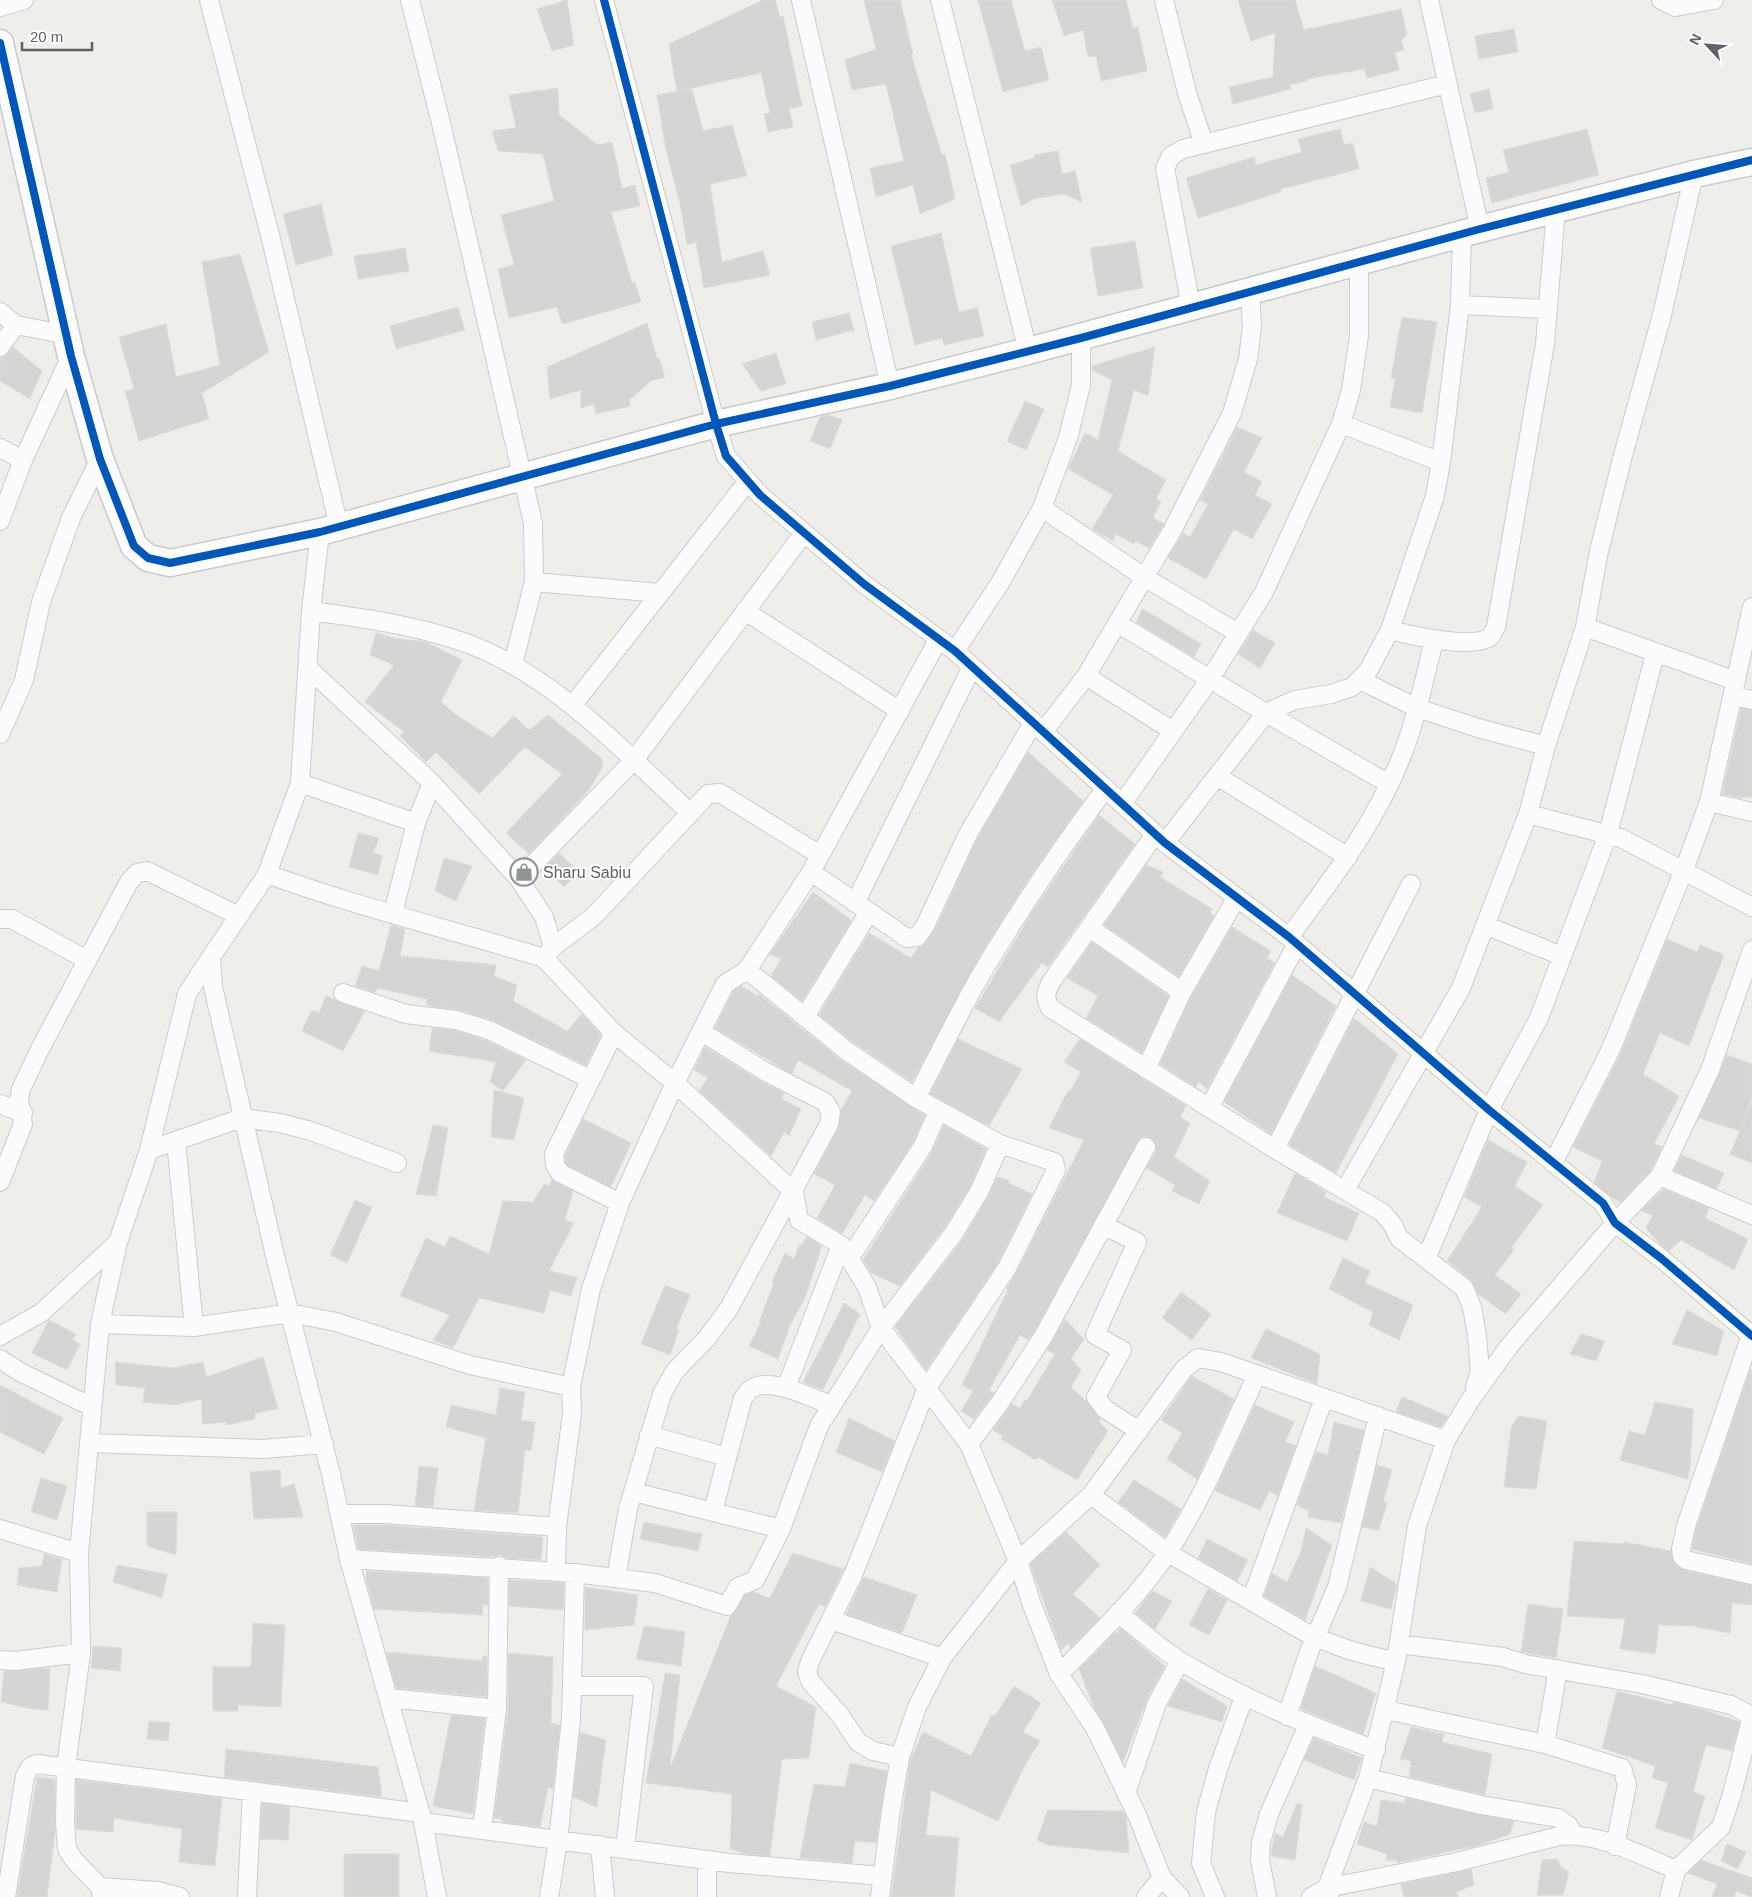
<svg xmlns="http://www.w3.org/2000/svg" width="1752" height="1897" font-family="Arial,sans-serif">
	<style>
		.building { fill: #d6d5d3; stroke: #deddd9 }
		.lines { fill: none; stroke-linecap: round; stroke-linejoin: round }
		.street-casing { stroke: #cbcccc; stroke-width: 20 }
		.secondary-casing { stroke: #cacacb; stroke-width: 29 }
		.street { stroke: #fdfcfc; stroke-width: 18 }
		.secondary { stroke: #fdfcfc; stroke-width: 26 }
		.cycleway-casing { stroke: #fff; stroke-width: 11 }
		.cycleway { stroke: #0057b8; stroke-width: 8 }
		.labels { text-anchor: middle; stroke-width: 4; stroke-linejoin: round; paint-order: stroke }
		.poi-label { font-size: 16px; fill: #5f6368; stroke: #fff; text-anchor: start }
	</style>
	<rect width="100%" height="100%" fill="#efeeea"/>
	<path class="building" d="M567 0 574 45 552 51 537 9Z
		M763 0H775L780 17 783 16 802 106 789 108 793 127 768 132 764 114 770 113 761 73 677 91 669 44Z
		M864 0H900L913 54 911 55 942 155 945 154 955 199 920 214 913 185 876 197 870 168 904 161 886 84 852 90 845 60 876 49Z
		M978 0H1011L1025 51 1041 47 1049 80 1003 92Z
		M1052 0H1126L1133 28 1138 27 1147 71 1101 81 1096 56 1088 57 1083 30 1064 36Z
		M1238 0H1295L1304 30 1401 9 1407 35 1401 40 1404 50 1395 52 1399 70 1367 78 1364 69 1307 79V81L1290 85 1291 89 1233 104 1229 87 1273 77 1275 33 1251 41Z
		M1514 29 1518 52 1479 59 1475 36Z
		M558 88 559 115 598 145 612 142 622 188 635 185 640 206 611 212 632 283 635 282 641 302 562 324 557 307 509 318 498 269 514 265 501 215 554 201 543 154 498 151 492 131 516 128 509 95Z
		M692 89 703 131 732 125 747 176 710 184 722 262 763 251 770 275 704 288 696 242 687 244 680 204 665 145 657 95Z
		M1489 89 1493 109 1475 113 1470 94Z
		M1340 129 1344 145 1353 143 1359 169 1281 189V192L1198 218 1186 178 1254 157 1256 165 1302 152 1298 139Z
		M1587 129 1599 175 1492 203 1486 178 1509 172 1503 150Z
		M1058 151 1062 174 1075 171 1082 202 1064 194 1033 199 1021 206 1010 165 1035 158 1034 155Z
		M321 204 333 255 296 265 283 214Z
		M941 233 959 312 977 308 984 336 944 345 942 338 915 345 891 246Z
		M1135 241 1143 288 1098 296 1090 248Z
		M405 248 409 271 358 279 354 256Z
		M240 254 269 352 202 393 209 419 139 441 125 391 134 389 119 337 166 324 176 377 220 365 202 262Z
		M458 307 465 330 396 349 390 326Z
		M849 313 854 330 816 340 812 322Z
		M1402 317 1437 322 1422 413 1390 407 1395 379 1391 378Z
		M647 323 657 359 659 358 665 377 651 381 629 400 630 406 596 414 594 404 581 408V390L550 399 547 367Z
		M13 347 42 371 30 399 0 381V357L5 356Z
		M1155 347 1148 396 1134 390 1118 451 1166 480 1156 499 1161 502 1153 518 1164 524 1149 548 1136 541 1134 544 1116 534 1113 541 1092 529 1113 495 1068 469 1085 433 1098 440 1112 380 1092 370V366Z
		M776 353 786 384 761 391 742 364Z
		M1025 401 1044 409 1026 450 1007 441Z
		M829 415 842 420 830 449 810 441 820 417Z
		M1237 427 1262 438 1244 472 1262 482 1255 495 1272 504 1252 539 1234 529 1206 579 1168 558 1183 533 1190 537 1208 504 1200 500Z
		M1143 609 1201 644 1194 657 1136 622Z
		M1253 630 1275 643 1260 668 1238 654Z
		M376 633 394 638 426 642 462 660 441 702 455 714 492 738 514 716 529 730 548 715 601 758 603 766 589 790 529 854 506 833 562 774 525 747 479 794 436 752 426 762 400 736 404 732 365 702 394 665 370 655Z
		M1741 708 1752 710V797L1739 798 1722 794Z
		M1028 752 1083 801 1029 878 982 952 912 1082 853 1042 819 1015 869 933 911 958 918 948 926 943 935 930 977 839Z
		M1099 815 1135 844 1048 967 1042 963 999 1022 975 1008 1031 914Z
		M358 833 379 838 373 853 382 855 378 875 349 867Z
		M559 853 579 872 564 887 544 868Z
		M444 858 472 866 456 901 435 891Z
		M1146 865 1163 872 1160 877 1212 909 1210 913 1214 916 1179 977 1104 925Z
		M813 892 850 919 851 922 802 1001 771 976 781 959 770 954Z
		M391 925 405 929 400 956 496 965 494 976 517 985 513 1001 567 1031 582 1014 601 1035 586 1065 492 1020 459 1010 431 1006 426 1005 427 999 378 988 375 992 355 986 362 966 379 971Z
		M1232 927 1271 951 1267 958 1275 963 1207 1089 1199 1082 1196 1087 1160 1064 1191 997Z
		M1667 939 1697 952 1700 945 1724 955 1689 1046 1660 1033 1643 1074 1679 1096 1654 1144 1662 1147 1651 1170 1621 1202 1612 1198 1594 1182 1602 1161 1573 1147 1620 1055Z
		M1092 942 1169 996 1142 1053 1086 1018 1098 996 1067 978Z
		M1292 975 1336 1006 1271 1134 1224 1102Z
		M741 986 758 996 759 994 841 1060 925 1115 914 1141 874 1201 865 1195 842 1234 817 1218 835 1185 814 1174 838 1129 841 1110 852 1091 798 1060 792 1074 715 1028 733 991Z
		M326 996 365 1011 343 1051 302 1031 312 1010 319 1013Z
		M1354 1018 1398 1054 1336 1173 1289 1145Z
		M432 1028 454 1030 485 1040 526 1060 503 1091 490 1082 496 1062 429 1051Z
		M958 1039 1022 1069 989 1126 930 1094Z
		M1080 1039 1186 1106 1180 1117 1190 1123 1174 1157 1210 1181 1199 1204 1172 1191 1175 1185 1146 1168 1156 1152 1155 1141 1146 1136 1140 1138 1034 1332 1028 1340 1020 1335 989 1390 994 1393 974 1419 961 1411 973 1391 962 1385 1008 1290 1006 1289 1016 1273 1084 1140 1049 1128 1068 1091 1070 1092 1081 1072 1064 1062Z
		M705 1047 758 1080 784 1093 782 1099 801 1109 789 1136 784 1132 771 1156 699 1091 708 1078 694 1070Z
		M1727 1055 1752 1064V1098L1740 1131 1699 1118Z
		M494 1090 524 1098 514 1140 491 1137Z
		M1752 1102V1163L1730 1154Z
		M583 1119 631 1143 611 1187 567 1165 565 1162V1156Z
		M433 1125 448 1128 436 1196 416 1194Z
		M944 1125 986 1149 971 1185 945 1227 900 1286 871 1273 863 1260 932 1152Z
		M1488 1140 1527 1162 1515 1186 1543 1205 1511 1248 1514 1250 1495 1275 1521 1294 1506 1314 1478 1294 1471 1280 1447 1261 1482 1207 1464 1197Z
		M1682 1155 1724 1173 1717 1189 1674 1171Z
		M1295 1173 1326 1192 1324 1197 1359 1213 1347 1241 1277 1213Z
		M997 1177 1009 1180 1008 1183 1032 1194 998 1263 926 1370 895 1327 963 1239 989 1195Z
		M552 1179 573 1191 565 1220 574 1223 549 1271 577 1277 571 1296 550 1290 544 1313 479 1298 453 1348 433 1340 450 1315 400 1296 426 1238 445 1247 450 1236 489 1254 503 1201 533 1202 544 1184 549 1186Z
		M1663 1189 1709 1208 1705 1218 1748 1239 1734 1270 1681 1240 1669 1251 1659 1243 1646 1228 1653 1215 1641 1211Z
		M355 1200 372 1207 347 1263 330 1255Z
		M807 1237 822 1246 805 1298 790 1325 778 1359 749 1346 761 1322H759L774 1283 772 1282 785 1253 794 1259 800 1244 802 1245Z
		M1343 1258 1370 1271 1365 1283 1413 1305 1399 1340 1369 1325 1373 1312 1329 1289Z
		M665 1285 690 1295 676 1329 679 1330 670 1355 641 1344Z
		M1181 1292 1211 1314 1192 1340 1162 1318Z
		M844 1303 860 1314 823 1390 803 1382Z
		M1687 1310 1724 1331 1717 1356 1672 1344Z
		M1065 1319 1084 1339 1071 1359 1081 1370 1071 1387 1087 1402 1101 1419 1099 1422 1108 1431 1077 1480 1038 1457 1035 1460 1014 1447 1001 1439 1003 1436 993 1430 1012 1404 1020 1408 1025 1400 1026 1402 1055 1354 1047 1350Z
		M49 1320 76 1334 73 1340 80 1344 67 1370 32 1353Z
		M1266 1329 1320 1354 1317 1384 1251 1358Z
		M1581 1334 1605 1341 1596 1361 1570 1354Z
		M263 1357 278 1409 255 1413V1419L226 1425V1422L202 1424V1399L174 1405 143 1402 145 1388 116 1385 115 1362 173 1368 203 1362 206 1377Z
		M1750 1370H1752V1564L1692 1549 1696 1529Z
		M1192 1376 1234 1399 1197 1479 1167 1459 1182 1433 1161 1420Z
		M0 1385 63 1418 44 1454 0 1432Z
		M500 1388 525 1392 521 1420 535 1422 531 1451 525 1450 518 1513 474 1510 486 1438 446 1427 451 1405 496 1415Z
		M1402 1397 1448 1416 1441 1427 1396 1412Z
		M1655 1402 1693 1409 1690 1468 1687 1479 1620 1460 1629 1431 1645 1435Z
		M1255 1405 1294 1422 1285 1442 1296 1445 1278 1496 1269 1491 1260 1510 1215 1491Z
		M1518 1416 1547 1421 1536 1489 1504 1487 1511 1428Z
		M849 1418 895 1441 882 1472 836 1452Z
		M1334 1422 1364 1430 1341 1523 1308 1517 1309 1511 1297 1505 1316 1452 1328 1455Z
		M1377 1465 1392 1470 1383 1502 1387 1503 1379 1530 1362 1527Z
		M419 1466 438 1468 433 1507 415 1506Z
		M280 1470 281 1488 294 1484 303 1517 254 1519 250 1472Z
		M41 1478 67 1486 57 1520 31 1512Z
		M1134 1480 1181 1509 1165 1537 1118 1502Z
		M147 1512H177L176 1555 147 1546Z
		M644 1522 702 1534 698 1551 640 1539Z
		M353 1525H385L543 1537 541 1560 506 1558 500 1555 493 1557 358 1549Z
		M1306 1528 1332 1545 1305 1620 1264 1596 1272 1573 1287 1582 1301 1551Z
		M1066 1532 1100 1565 1073 1594 1100 1618 1070 1648 1069 1643 1061 1650 1030 1564Z
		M1207 1539 1248 1560 1237 1581 1198 1558Z
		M1574 1541 1624 1544V1542L1671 1551 1674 1563 1683 1570 1752 1585V1605L1732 1603 1730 1633 1692 1626 1659 1625 1655 1654 1620 1649 1625 1619 1567 1616Z
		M793 1553 844 1569 825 1607 819 1604 776 1686 816 1707 809 1758 782 1759 770 1856 746 1854 730 1849 732 1794 646 1783 665 1673 680 1675 670 1765 671 1766 731 1615 745 1595 753 1592 770 1598Z
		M44 1554 62 1559 57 1592 17 1585 19 1568 42 1566Z
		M117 1565 167 1574 162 1598 113 1582Z
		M1370 1567 1397 1584 1391 1609 1361 1601Z
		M366 1571 488 1578V1605L482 1604 483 1615 374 1609 366 1579Z
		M864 1577 917 1595 902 1633 846 1614Z
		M509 1580 564 1583 563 1610 509 1606Z
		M585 1587 638 1595 634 1625 585 1630Z
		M1208 1589 1227 1600 1209 1635 1189 1625Z
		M1152 1591 1172 1601 1155 1629 1135 1613Z
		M1528 1604 1563 1609 1556 1658 1521 1652Z
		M253 1623 285 1625 281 1707 238 1705V1711H213V1667H251Z
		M644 1626 685 1632 681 1666 636 1659Z
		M1120 1628 1165 1666 1147 1699 1123 1762 1094 1708 1079 1669 1115 1632 1117 1634Z
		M93 1646 122 1648 120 1671 91 1668Z
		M386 1652 482 1661 483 1656H487V1697L396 1688Z
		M508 1653 553 1657 551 1723 560 1725 553 1789 548 1787 540 1827 502 1822V1819L494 1818 508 1710Z
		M1315 1666 1376 1693 1363 1734 1301 1709Z
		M50 1668 48 1710 32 1709 1 1702 4 1671Z
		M1182 1679 1227 1706 1222 1722 1168 1706Z
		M1014 1686 1041 1703 1023 1732 1040 1741 1025 1765 998 1821 931 1790 926 1835 959 1838 954 1897H891L910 1760 923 1732 971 1756 992 1715 995 1716Z
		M1617 1691 1672 1705 1673 1702 1704 1710 1740 1722 1732 1751 1706 1745 1693 1792 1705 1796 1692 1840 1655 1828 1668 1783 1652 1778 1655 1766 1602 1748Z
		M451 1715 485 1718 473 1814 433 1806Z
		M149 1721 170 1723 168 1741 147 1739Z
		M1411 1727 1444 1734 1442 1742 1492 1754 1485 1795 1409 1777 1411 1761 1400 1759Z
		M580 1732 606 1740 597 1807 573 1797Z
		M1314 1738 1362 1758 1354 1780 1304 1760Z
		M226 1749 378 1767 382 1797 224 1777Z
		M850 1763 887 1771 876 1843 855 1841 852 1863 800 1858 814 1784 845 1787Z
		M37 1777 55 1779V1834L47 1897H17Z
		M76 1780 222 1798 215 1866 179 1862 182 1829 114 1818 113 1832 76 1829Z
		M1405 1798 1514 1821 1510 1834 1480 1845 1397 1863V1860L1386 1861 1387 1854 1357 1844 1364 1822 1377 1826 1381 1800 1405 1803Z
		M262 1803 290 1807 288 1840 260 1839Z
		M1297 1803 1302 1805 1295 1860 1271 1856 1275 1833 1283 1837Z
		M1048 1810 1123 1811 1126 1816 1129 1853 1048 1845 1037 1840Z
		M1727 1844 1746 1852 1738 1869 1721 1861Z
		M344 1854H399V1897H344Z
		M1557 1859 1561 1867 1569 1872 1563 1895H1537L1542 1860Z
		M1701 1860 1752 1878V1897L1736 1891 1734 1897H1712L1717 1884 1688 1873Z
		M1471 1869 1474 1885 1456 1892 1458 1897H1404L1401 1884Z"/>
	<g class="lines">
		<g class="street-casing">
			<path id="street" d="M209 0 270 235 339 527
				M410 0 441 123 533 523 534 582 513 664
				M604 0 716 424 726 456 760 495 864 584 955 651 1165 843 1289 937 1489 1110 1603 1203 1615 1223 1662 1259 1752 1336
				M801 0 890 386
				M940 0 1028 351
				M1164 0 1187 93 1204 144
				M1429 0 1480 229
				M1661 0 1675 7 1714 0
				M0 7 24 0
				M1460 305 1548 309
				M1191 307 1165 168 1171 156 1183 149 1447 84
				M0 312 16 325 68 335
				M0 347 16 325
				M1341 424 1441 462
				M0 448 23 460
				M1042 508 1144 577 1238 633
				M0 521 23 460 71 356
				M320 532 311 611 300 783 267 874 211 957 213 987 276 1260 331 1474 349 1559 423 1822 437 1897
				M534 582 660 593
				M311 611C362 618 414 625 463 642 550 672 625 752 690 813
				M745 611 900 711
				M1117 623 1266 713 1389 784
				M1585 627 1736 681
				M1390 630C1410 635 1472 650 1490 637 1493 634 1494 630 1496 627L1545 344 1556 209
				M955 651 1000 583 1042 508 1068 438 1081 385V338
				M1086 676 1173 731
				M1360 680 1417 708 1478 728 1546 746
				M1733 696 1752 700
				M572 706 748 481
				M1043 732 1086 676 1173 529 1232 413 1248 359 1252 327 1250 291
				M0 734 24 680 41 602 71 518 100 459
				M1217 776 1348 857
				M300 783 416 823
				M1709 802 1752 812
				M1122 804 1210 679 1264 592 1341 424 1351 390 1359 336V262
				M1528 814 1621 838 1752 907
				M1155 834 1051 982C1046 992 1044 997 1050 1008L1275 1149 1383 1213 1393 1225 1399 1238 1464 1288 1472 1307 1477 1336 1480 1371 1475 1387
				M1165 843 1266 713 1295 700 1331 694 1352 687 1368 671 1390 630 1435 496 1441 462 1460 305 1462 234
				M811 872 907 938 917 937 925 926 968 834 1033 723
				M267 874C358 907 452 930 544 958L553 947 544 917 519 879 432 783 308 668
				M519 879 634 760 804 533
				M855 903 972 667
				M393 913 416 823 432 783
				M0 919H12L87 960
				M1487 926 1562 956
				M1090 928 1182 992
				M1289 937C1331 880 1375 824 1401 758 1416 721 1424 680 1434 641
				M553 947 594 916 708 794 720 793 820 855
				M544 958 614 1033 675 1083 794 1192 799 1220 841 1245 867 1287 881 1328 969 1444 1018 1561 1032 1605 1059 1674 1095 1728 1137 1815 1162 1878 1180 1897
				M747 970 847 1051 916 1098 1000 1144 1054 1162 1056 1170 1007 1268 927 1388 853 1575 811 1659 807 1671 810 1681 840 1715 858 1742 873 1751 900 1757
				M343 993 406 1014 456 1020 489 1030 590 1079
				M805 1017 869 912
				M614 1033 554 1154 555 1165 560 1173 620 1203
				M1146 1069 1182 992 1237 897
				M916 1098C936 1060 955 1021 976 983 1015 916 1059 851 1105 789
				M0 1104 23 1113
				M1209 1108 1297 944
				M176 1141 194 1327
				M1275 1149 1411 884
				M149 1150 242 1118 280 1123 311 1131 397 1163
				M1553 1163 1610 1051 1684 870 1709 802 1752 607
				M1660 1176 1752 1215
				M0 1182 23 1124 19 1100 21 1089 40 1049 129 882 137 873 147 871 239 916
				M1345 1190 1461 988 1528 814 1546 746 1585 627 1599 551 1622 459 1662 315 1694 174
				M1103 1225 1137 1242 1095 1335 1122 1350 1096 1397 1105 1409 1139 1431
				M849 1259 923 1146 938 1112
				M1426 1259 1489 1110 1539 1018 1608 834 1655 654
				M100 1324 194 1327 290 1313 336 1322 470 1365 571 1387
				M1751 1335 1686 1526 1681 1549 1682 1556 1686 1560 1752 1575
				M0 1336 41 1313 118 1242
				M0 1359 20 1372 92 1407
				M786 1388 841 1245
				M649 1435 727 1457
				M89 1443 262 1449 324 1444
				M969 1444 1001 1401 1043 1337 1146 1147
				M634 1492 781 1529
				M1091 1495 1168 1553 1303 1631C1331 1645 1365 1656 1396 1661
				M713 1511 743 1398C745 1396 748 1391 751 1389 770 1376 811 1398 831 1405
				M340 1514H385L557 1527
				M0 1529 79 1553
				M349 1559 575 1573 655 1583 727 1606 738 1587 755 1580 781 1529 819 1426 881 1328 954 1233 980 1190 1000 1144
				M556 1571 557 1527 572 1414 571 1387 591 1289 620 1203 675 1083 725 984 747 970 811 872 938 640
				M616 1578 628 1509 662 1394 675 1371 707 1338 728 1310 829 1124 831 1112 825 1102 764 1071 702 1032
				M1251 1601 1324 1398
				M1118 1613C1139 1629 1159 1648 1182 1662 1243 1699 1308 1725 1376 1750
				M831 1620 942 1658
				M1399 1644 1503 1657 1525 1664 1642 1684 1731 1705 1752 1716
				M0 1660 15 1661 81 1653
				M1059 1674C1096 1637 1140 1595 1168 1552 1204 1497 1229 1434 1257 1375
				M572 1686H644L625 1848
				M388 1698 497 1709
				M1386 1710 1545 1744 1622 1768 1627 1785 1615 1846
				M1287 1716 1309 1652 1337 1587 1378 1416
				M1545 1744 1558 1669
				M1368 1778 1481 1805 1558 1818 1569 1826 1573 1834
				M1126 1793 1157 1703 1180 1661
				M423 1822 729 1863 881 1876
				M482 1830 497 1709 499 1566
				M600 1845 605 1897
				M707 1860V1897
				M100 1887 158 1891 180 1897
				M1327 1888 1368 1778 1396 1661 1417 1526 1446 1440 1469 1402 1510 1345 1615 1223 1660 1176 1710 1070 1752 950
				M1327 1888 1457 1862 1559 1836C1599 1832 1640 1855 1676 1870
				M6 1897 25 1776 30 1767 37 1764 421 1813
				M102 1897 100 1887 74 1860 67 1849 65 1822 66 1767 81 1653 79 1553 100 1324 118 1242 149 1150 187 994 211 957
				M247 1897 252 1791
				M549 1897 558 1841 571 1719 575 1573
				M880 1897 891 1810 900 1757 917 1707 942 1658 1018 1561 1091 1495 1184 1369 1198 1358 1221 1362 1446 1440
				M1146 1897 1162 1878
				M1215 1897 1201 1863 1206 1812 1218 1769 1244 1697
				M1267 1897 1260 1860 1261 1842 1269 1814 1308 1725
				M1311 1897 1327 1888 1329 1897
				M1669 1897 1676 1870 1721 1827 1732 1794 1752 1716"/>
		</g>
		<g class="secondary-casing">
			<path id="secondary" d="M0 43 71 356 100 459 134 546 148 558 170 563 320 532 716 424 890 386 1028 351 1480 229 1694 174 1752 162"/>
		</g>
		<use href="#street" class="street"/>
		<use href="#secondary" class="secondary"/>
		<g class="cycleway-casing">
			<path id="cycleway" d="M604 0 716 424 726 456 760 495 864 584 955 651 1165 843 1289 937 1489 1110 1603 1203 1615 1223 1662 1259 1752 1336
				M0 43 71 356 100 459 134 546 148 558 170 563 320 532 716 424 890 386 1081 338 1480 229 1752 160"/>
		</g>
		<use href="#cycleway" class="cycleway"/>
	</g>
	<defs>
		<g id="shop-ring" transform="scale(1.4375)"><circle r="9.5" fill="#fff" stroke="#919496" stroke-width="1.5"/><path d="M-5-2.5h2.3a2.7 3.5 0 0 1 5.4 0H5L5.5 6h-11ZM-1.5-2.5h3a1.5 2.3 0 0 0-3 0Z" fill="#919496"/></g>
	</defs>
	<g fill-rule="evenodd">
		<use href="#shop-ring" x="524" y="872"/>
	</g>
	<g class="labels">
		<g class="poi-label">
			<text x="543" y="878">Sharu Sabiu</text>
		</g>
	</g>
	<g transform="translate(1707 45) rotate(296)" stroke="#ffffff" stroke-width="4" paint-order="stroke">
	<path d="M0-4L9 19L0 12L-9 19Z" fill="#5f6368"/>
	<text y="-8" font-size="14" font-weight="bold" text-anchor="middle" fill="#5f6368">N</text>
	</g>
	<path d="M22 42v8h70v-8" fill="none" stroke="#5f6368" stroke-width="2.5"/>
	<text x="30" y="42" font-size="15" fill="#5f6368" stroke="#ffffff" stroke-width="4" paint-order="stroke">20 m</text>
</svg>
